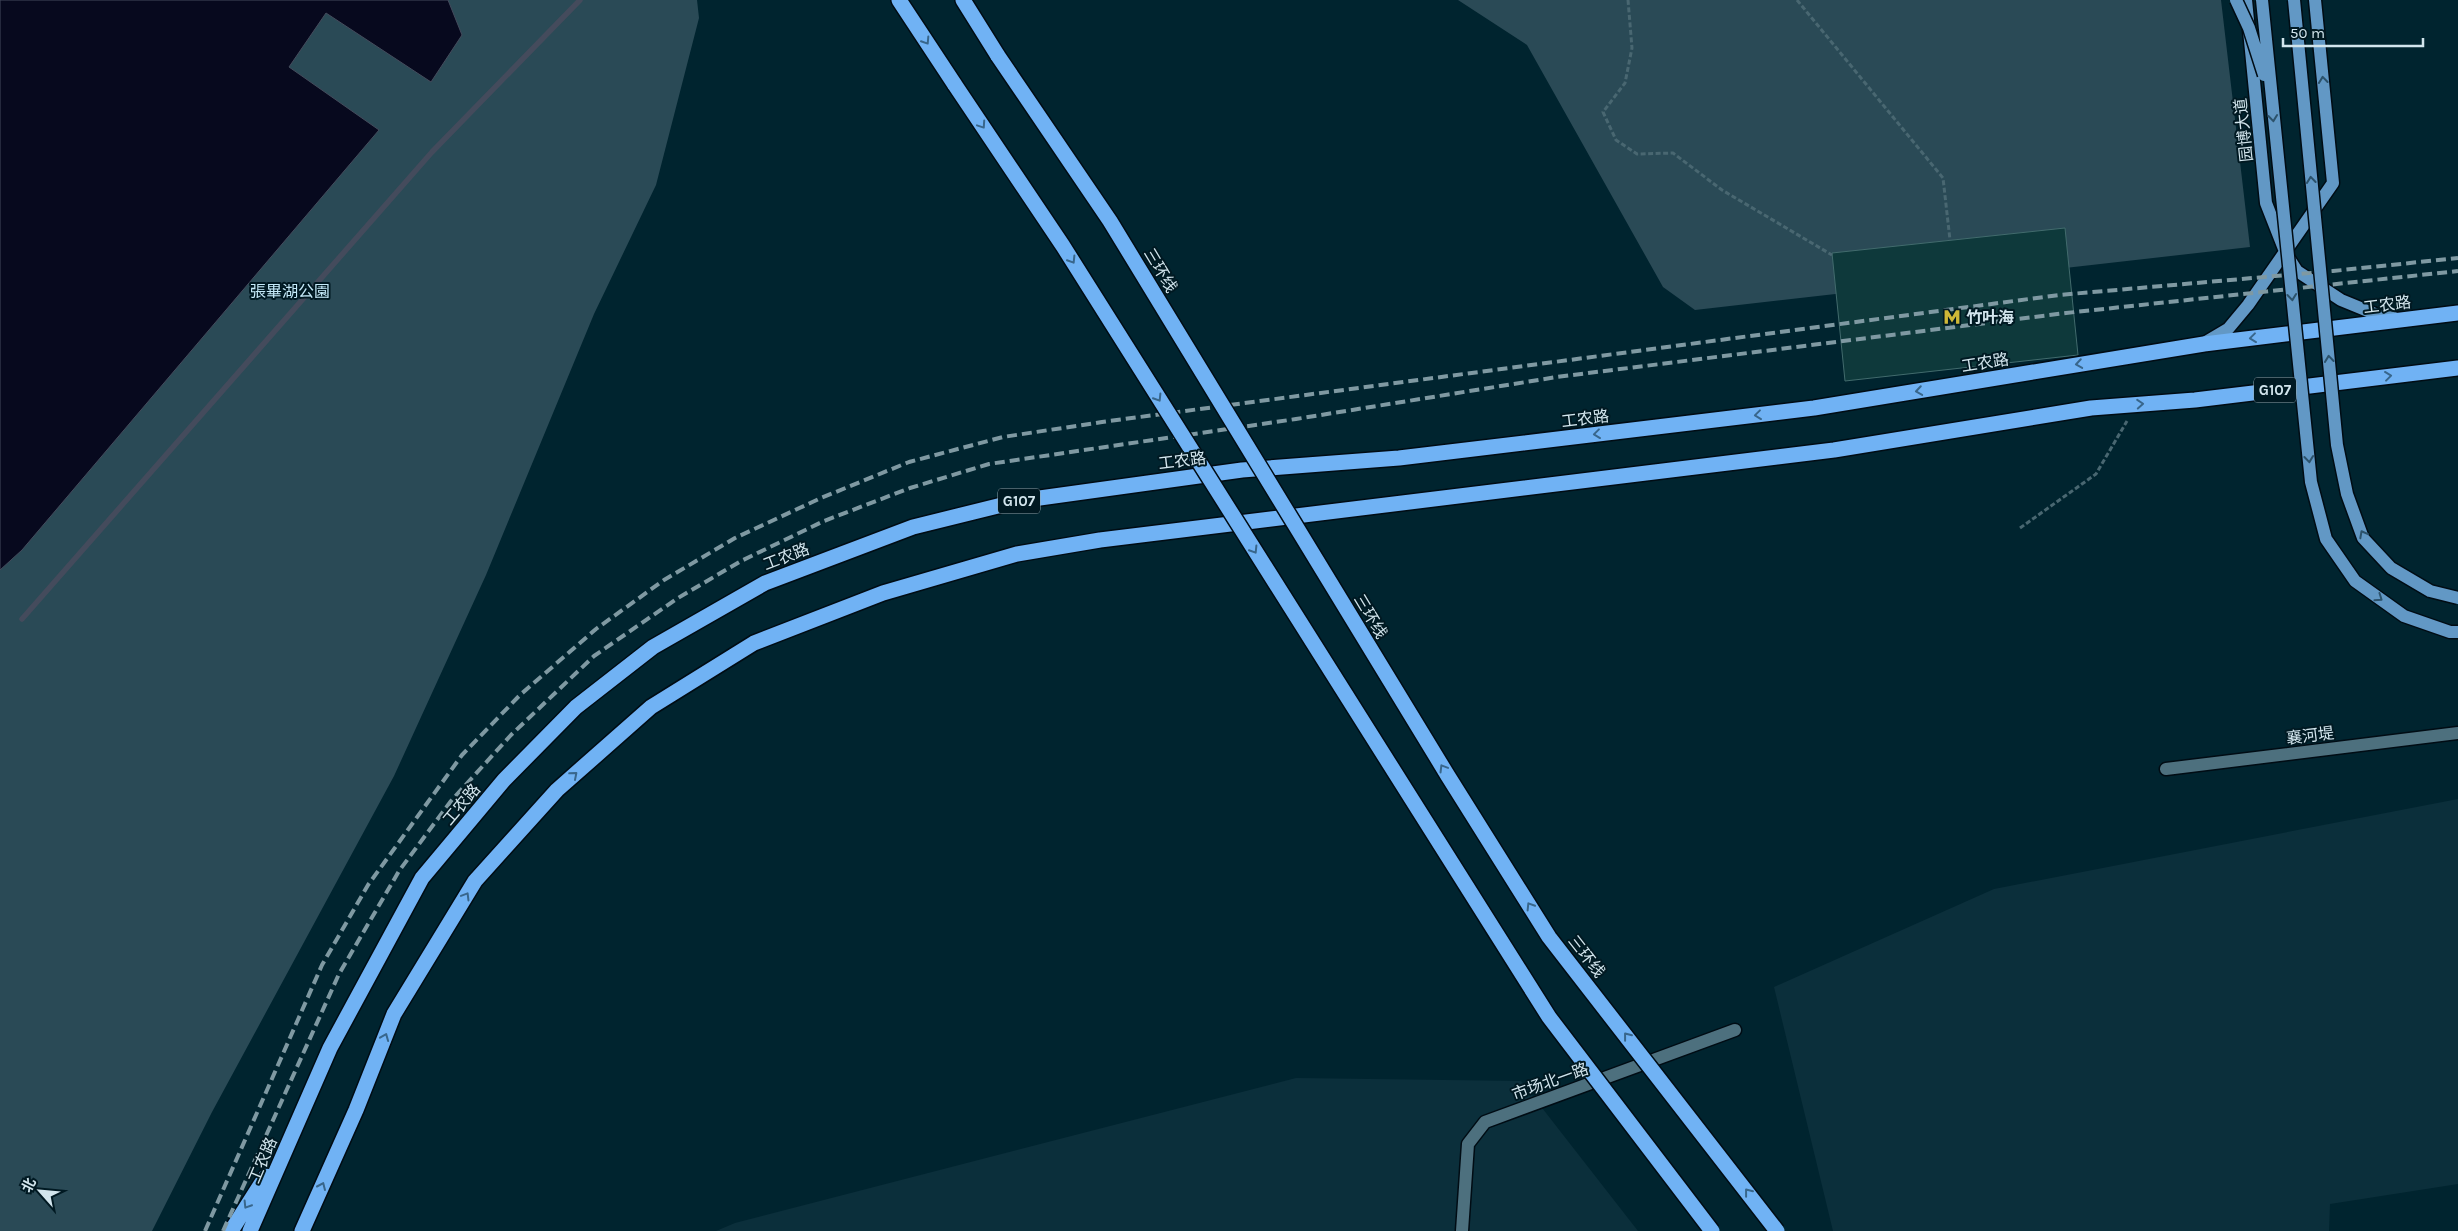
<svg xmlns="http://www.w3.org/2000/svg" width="2458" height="1231" font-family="Karla,'Noto Sans SC',sans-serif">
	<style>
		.built { fill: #0b2f3b }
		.green { fill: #2a4a56 }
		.water { fill: #07091e; stroke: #444b5c }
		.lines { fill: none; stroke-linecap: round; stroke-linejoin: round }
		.stream { stroke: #444b5c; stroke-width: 5.5 }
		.building { fill: #0e393b; stroke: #426b6d }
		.minor-casing { stroke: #000c14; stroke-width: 15 }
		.major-casing { stroke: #000c14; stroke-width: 15 }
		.highway-casing { stroke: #000c14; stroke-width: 18 }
		.path { stroke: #496771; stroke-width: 3; stroke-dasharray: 5 2.5; stroke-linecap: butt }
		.minor { stroke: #4d707e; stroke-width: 12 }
		.major { stroke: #6298c5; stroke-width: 12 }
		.highway { stroke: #70b2f4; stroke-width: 15 }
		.rail { stroke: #7f99a2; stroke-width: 4; stroke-dasharray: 10 5; stroke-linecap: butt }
		.major-bridge-casing { stroke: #000c14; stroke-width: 15; stroke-linecap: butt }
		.highway-bridge-casing { stroke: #000c14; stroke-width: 18; stroke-linecap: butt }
		.major-bridge { stroke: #6298c5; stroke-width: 12 }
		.highway-bridge { stroke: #70b2f4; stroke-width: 15 }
		.oneway { stroke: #38668b }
		.oneway2 { stroke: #2c526b }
		.labels { text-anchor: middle; stroke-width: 4; stroke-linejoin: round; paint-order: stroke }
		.shield { fill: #001922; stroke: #93a8b0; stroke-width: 1 }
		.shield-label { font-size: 15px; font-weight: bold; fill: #d2e5ed }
		.street-label { font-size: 16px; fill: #d2e5ed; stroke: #001922 }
		.park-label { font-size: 16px; fill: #c5eaf9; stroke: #001922 }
		.poi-label { font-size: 16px; font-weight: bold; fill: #d2e5ed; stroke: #001922; text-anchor: start }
	</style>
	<rect width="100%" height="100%" fill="#00242f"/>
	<path class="built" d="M2458 799V1184L2330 1204 2329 1231H1833L1774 987 1994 889Z
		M1296 1078 1521 1081 1638 1231H716L735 1223Z"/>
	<path class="green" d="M0 0H697L699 18 656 185 594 314 486 575 394 776 212 1112 152 1231H0Z
		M1458 0H2221L2250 247 1695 310 1663 287 1527 45Z"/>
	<path class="water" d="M0 0H448L462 35 431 82 326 13 289 67 379 130 22 550 0 570Z"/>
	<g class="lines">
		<path class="stream" d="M22 619 432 152 580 0"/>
	</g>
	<path class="building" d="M2065 228 2078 355 1845 381 1832 253Z"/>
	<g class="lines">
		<g class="minor-casing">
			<path id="minor" d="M2166 769 2458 733
				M1462 1231 1468 1144 1485 1122 1735 1030"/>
		</g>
		<g class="major-casing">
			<path id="major" d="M2246 0 2266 203 2286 254 2297 271 2341 300 2380 316 2394 318
				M2206 342 2228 329 2248 305 2333 183 2315 0"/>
		</g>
		<g class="highway-casing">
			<path id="highway" d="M899 0 955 85
				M963 0 998 56
				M231 1231 266 1176
				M250 1231 330 1048 422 878 504 780 576 707 653 647 765 583 913 527 1018 501 1242 470 1399 458 1814 408 2204 344 2458 313
				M302 1231 356 1110 394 1014 475 881 557 790 651 707 754 643 883 593 1017 554 1100 540 1834 450 2091 408 2195 400 2458 368"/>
		</g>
		<path class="path" d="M1628 0 1632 48 1625 83 1603 112 1616 140 1637 154 1673 153 1722 190 1832 255
			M1797 0 1943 178 1950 240
			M2020 528 2096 474 2127 421"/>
		<use href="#minor" class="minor"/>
		<use href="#major" class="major"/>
		<use href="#highway" class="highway"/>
		<path class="rail" d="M205 1231 322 965 368 885 462 755 520 695 596 629 664 580 735 538 821 498 909 462 1003 437 1102 422 2059 295 2333 271 2458 258
			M223 1231 339 974 399 871 451 801 511 735 594 656 678 598 741 561 824 521 910 488 989 464 1296 419 1557 377 2066 313 2458 271"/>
		<g class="major-bridge-casing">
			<path id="major-bridge" d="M2236 0 2249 28 2264 75
				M2262 0 2311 482 2326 539 2355 581 2404 616 2450 632H2458
				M2294 0 2337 445 2347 494 2363 538 2391 568 2430 591 2458 598"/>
		</g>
		<g class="highway-bridge-casing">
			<path id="highway-bridge" d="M998 56 1110 221 1448 776 1549 937 1777 1231
				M955 85 1063 246 1549 1017 1712 1231"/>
		</g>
		<use href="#major-bridge" class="major-bridge"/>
		<use href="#highway-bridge" class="highway-bridge"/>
	</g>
	<defs><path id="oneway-chevron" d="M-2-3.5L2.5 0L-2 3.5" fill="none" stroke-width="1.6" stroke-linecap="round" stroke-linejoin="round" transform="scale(1.25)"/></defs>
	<g class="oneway">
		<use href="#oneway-chevron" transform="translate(926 41) rotate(57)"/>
		<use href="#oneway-chevron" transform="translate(982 125) rotate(56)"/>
		<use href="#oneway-chevron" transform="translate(1072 260) rotate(58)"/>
		<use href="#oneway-chevron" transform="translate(2253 338) rotate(173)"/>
		<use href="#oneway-chevron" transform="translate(2079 364) rotate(171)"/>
		<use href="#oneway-chevron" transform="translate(2388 376) rotate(-7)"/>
		<use href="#oneway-chevron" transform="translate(1919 391) rotate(171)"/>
		<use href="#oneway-chevron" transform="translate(1158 398) rotate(58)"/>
		<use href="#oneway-chevron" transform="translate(2140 404) rotate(-4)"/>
		<use href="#oneway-chevron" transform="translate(1758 415) rotate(173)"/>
		<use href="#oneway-chevron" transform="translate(1597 434) rotate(173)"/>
		<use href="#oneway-chevron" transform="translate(1254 550) rotate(58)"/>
		<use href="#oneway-chevron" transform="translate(1443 768) rotate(-121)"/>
		<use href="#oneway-chevron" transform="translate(574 775) rotate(-41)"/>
		<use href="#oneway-chevron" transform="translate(466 896) rotate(-59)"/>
		<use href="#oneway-chevron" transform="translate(1530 906) rotate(-122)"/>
		<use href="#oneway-chevron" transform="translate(1627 1036) rotate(-128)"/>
		<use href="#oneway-chevron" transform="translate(385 1037) rotate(-68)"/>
		<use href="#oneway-chevron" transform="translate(322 1186) rotate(-66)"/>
		<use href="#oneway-chevron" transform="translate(1748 1192) rotate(-128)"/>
		<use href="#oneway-chevron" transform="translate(247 1205) rotate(122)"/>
	</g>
	<g class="oneway2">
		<use href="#oneway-chevron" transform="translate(2323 80) rotate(-96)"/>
		<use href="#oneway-chevron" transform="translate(2273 118) rotate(84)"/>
		<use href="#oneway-chevron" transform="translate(2311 180) rotate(-96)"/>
		<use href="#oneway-chevron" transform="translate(2292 297) rotate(84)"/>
		<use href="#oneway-chevron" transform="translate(2329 359) rotate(-96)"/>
		<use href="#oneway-chevron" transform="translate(2309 459) rotate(84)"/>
		<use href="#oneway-chevron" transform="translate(2363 534) rotate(-118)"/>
		<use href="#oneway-chevron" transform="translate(2379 598) rotate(35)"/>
	</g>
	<defs>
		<g id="metro-bare" transform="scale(1.35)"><path d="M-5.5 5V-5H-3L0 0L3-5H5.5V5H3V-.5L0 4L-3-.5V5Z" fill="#ceb837" stroke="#001922" stroke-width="2.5" paint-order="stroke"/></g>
	</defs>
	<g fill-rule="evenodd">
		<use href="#metro-bare" x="1952" y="317"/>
	</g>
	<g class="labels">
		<g class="shield">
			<rect x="2254" y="377.5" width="42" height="25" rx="4"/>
			<rect x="998" y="488.5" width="42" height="25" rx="4"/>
		</g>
		<g class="shield-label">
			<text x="2275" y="395">G107</text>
			<text x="1019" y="506">G107</text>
		</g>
		<g class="street-label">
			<text transform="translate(2243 130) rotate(-96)" y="6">园博大道</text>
			<text transform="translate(1161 270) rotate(59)" y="6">三环线</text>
			<text transform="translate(2387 304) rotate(-7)" y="6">工农路</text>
			<text transform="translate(1985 362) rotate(-9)" y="6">工农路</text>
			<text transform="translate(1585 418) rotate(-7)" y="6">工农路</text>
			<text transform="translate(1182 460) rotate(-7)" y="6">工农路</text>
			<text transform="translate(786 556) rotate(-21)" y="6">工农路</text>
			<text transform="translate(1371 616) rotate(59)" y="6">三环线</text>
			<text transform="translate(2310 735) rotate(-7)" y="6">襄河堤</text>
			<text transform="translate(461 804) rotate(-50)" y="6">工农路</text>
			<text transform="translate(1587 956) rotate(52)" y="6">三环线</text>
			<text transform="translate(1550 1081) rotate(-20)" y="6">市场北一路</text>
			<text transform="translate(262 1160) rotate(-67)" y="6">工农路</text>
		</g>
		<g class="park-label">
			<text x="290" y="297">張畢湖公園</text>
		</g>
		<g class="poi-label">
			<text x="1966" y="323">竹叶海</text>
		</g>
	</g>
	<g transform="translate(40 1191) rotate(297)" stroke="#001922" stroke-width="4" paint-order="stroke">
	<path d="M0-4L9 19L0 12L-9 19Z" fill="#d2e5ed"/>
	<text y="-8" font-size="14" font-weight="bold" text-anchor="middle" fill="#d2e5ed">北</text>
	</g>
	<path d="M2283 38v8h140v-8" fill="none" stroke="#d2e5ed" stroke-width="2.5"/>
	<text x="2290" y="38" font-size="15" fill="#d2e5ed" stroke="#001922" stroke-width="4" paint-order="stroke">50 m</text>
</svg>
